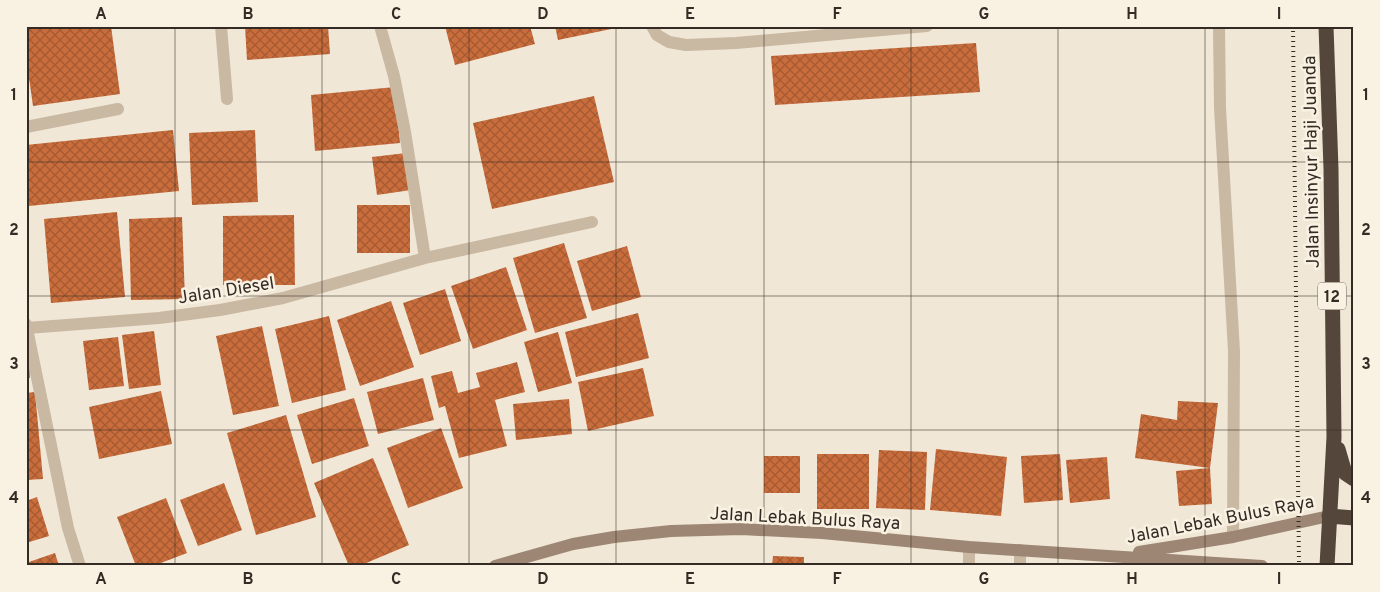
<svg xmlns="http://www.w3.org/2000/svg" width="1380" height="592" font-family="Overpass,sans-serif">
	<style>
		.building { fill: url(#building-cross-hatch) }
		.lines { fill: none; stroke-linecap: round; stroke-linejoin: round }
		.lane { stroke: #c9b8a2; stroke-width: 12 }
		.street { stroke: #c9b8a2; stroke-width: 12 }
		.secondary { stroke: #9d8774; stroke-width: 12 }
		.highway { stroke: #55463c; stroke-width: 15 }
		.rail { stroke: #342b25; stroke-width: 4; stroke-dasharray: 1 4; stroke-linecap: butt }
		.grid { fill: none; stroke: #342b25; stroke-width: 1; stroke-opacity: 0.55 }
		.labels { text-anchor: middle; stroke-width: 5; stroke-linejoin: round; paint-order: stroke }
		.shield { fill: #f9f1e2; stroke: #6f665e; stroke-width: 1 }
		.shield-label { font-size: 16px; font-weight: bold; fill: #342b25 }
		.street-label { font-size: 18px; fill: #342b25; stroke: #f9f1e2 }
		.neatline { fill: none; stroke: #342b25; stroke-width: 2 }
		.grid-label { font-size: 16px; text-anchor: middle; font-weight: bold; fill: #342b25 }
	</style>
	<defs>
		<pattern id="building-cross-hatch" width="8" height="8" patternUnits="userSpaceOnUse" patternTransform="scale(1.25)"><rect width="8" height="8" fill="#ca6d3c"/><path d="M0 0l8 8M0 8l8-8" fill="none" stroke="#a55a32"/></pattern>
	</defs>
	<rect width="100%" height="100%" fill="#f1e7d6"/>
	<path class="building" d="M26 26H111L120 94 33 106 26 57Z
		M245 26H328L330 54 247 60Z
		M445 26H530L535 44 455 65Z
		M555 26H616V28L558 40Z
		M976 43 980 92 775 105 771 56Z
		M395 87 400 143 315 151 311 95Z
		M594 96 614 182 492 209 473 123Z
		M173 130 179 191 29 206 26 172V145Z
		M255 130 258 202 192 205 189 133Z
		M406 153 411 190 377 195 372 157Z
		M357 205H410V253H357Z
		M117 212 125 297 51 303 44 219Z
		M294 215 295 285H223V216Z
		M182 217 185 299 131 300 129 219Z
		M564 243 587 318 535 333 513 258Z
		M627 246 641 297 592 311 577 261Z
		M506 267 527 330 473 349 451 286Z
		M445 289 461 341 420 355 403 303Z
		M391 301 414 367 360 386 337 320Z
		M638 313 649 358 576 377 565 332Z
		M329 316 346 390 292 403 275 329Z
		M262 326 279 406 233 415 216 336Z
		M154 331 161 385 129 389 122 335Z
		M558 332 572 383 538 392 524 342Z
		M118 337 124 386 89 390 83 341Z
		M26 344H28L30 378H26Z
		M517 362 525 392 495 400 507 446 459 458 445 406 439 408 431 376 452 371 458 393 480 387 476 373Z
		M643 368 654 416 588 431 578 382Z
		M423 378 434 420 378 434 367 392Z
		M161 391 172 444 99 459 89 407Z
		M35 392 43 479 26 480V393Z
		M354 398 369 446 312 464 297 415Z
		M569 399 572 434 516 440 513 404Z
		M1178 401 1218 403 1210 468 1212 504 1179 506 1176 471 1210 468 1135 458 1141 414 1177 420Z
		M286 415 316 517 256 535 227 433Z
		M441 428 463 488 408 508 387 448Z
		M936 449 1007 457 1001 516 930 510Z
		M879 450 927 452 925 510 876 508Z
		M817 454H869V509H817Z
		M1060 454 1063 500 1024 503 1021 456Z
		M764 456H800V493H764Z
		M1107 457 1110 499 1070 503 1066 460Z
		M373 458 409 545 359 566H349L314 483Z
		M224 483 242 530 198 546 180 500Z
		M37 497 49 536 26 543V501Z
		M166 498 187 553 153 566H136L117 517Z
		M55 553 59 566H26V563Z
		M773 556 804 557V566H772Z"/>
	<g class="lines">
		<path class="lane" d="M652 26 657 35 669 42 686 45 736 43 927 26
			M1219 26 1220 108 1234 351 1233 537
			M1020 566V550"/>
		<path class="street" d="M221 26 227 99
			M380 26 394 76 405 132 425 258
			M26 127 118 109
			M26 324 68 528 80 566
			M27 328 159 318 220 310 283 298 425 258 592 222
			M969 547V566"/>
		<path class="secondary" d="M1139 552 1233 537 1329 516
			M495 566 573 544 614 537 671 531 741 529 822 533 969 547 1262 566"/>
		<path class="highway" d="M1326 26 1331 169 1334 437 1327 566
			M1338 449 1345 473 1354 479
			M1329 516 1354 518"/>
		<path class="rail" d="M1293 26 1299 566"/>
	</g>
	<path class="grid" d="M175 26V566M322 26V566M469 26V566M616 26V566M764 26V566M911 26V566M1058 26V566M1205 26V566M26 162H1354M26 296H1354M26 430H1354"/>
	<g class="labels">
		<rect class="shield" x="1318" y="282.5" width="28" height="27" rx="4"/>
		<g class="shield-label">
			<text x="1332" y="302">12</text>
		</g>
		<g class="street-label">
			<text transform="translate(1311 162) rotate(-91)" y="6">Jalan Insinyur Haji Juanda</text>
			<text transform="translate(226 290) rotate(-9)" y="6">Jalan Diesel</text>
			<text transform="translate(805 518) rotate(3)" y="6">Jalan Lebak Bulus Raya</text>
			<text transform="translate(1220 519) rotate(-11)" y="6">Jalan Lebak Bulus Raya</text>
		</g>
	</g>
	<rect width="1380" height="592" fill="none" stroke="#f9f1e2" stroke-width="55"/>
	<rect x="28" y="28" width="1324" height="536" class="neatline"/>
	<g class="grid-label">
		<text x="101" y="19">A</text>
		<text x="248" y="19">B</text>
		<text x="396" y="19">C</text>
		<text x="543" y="19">D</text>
		<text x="690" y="19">E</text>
		<text x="837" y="19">F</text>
		<text x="984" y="19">G</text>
		<text x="1132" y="19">H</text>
		<text x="1279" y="19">I</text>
		<text x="14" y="100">1</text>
		<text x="1366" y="100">1</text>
		<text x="14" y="235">2</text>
		<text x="1366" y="235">2</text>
		<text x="14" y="369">3</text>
		<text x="1366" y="369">3</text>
		<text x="14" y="503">4</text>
		<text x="1366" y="503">4</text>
		<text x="101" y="584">A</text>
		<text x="248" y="584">B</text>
		<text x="396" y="584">C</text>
		<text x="543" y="584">D</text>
		<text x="690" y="584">E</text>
		<text x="837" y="584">F</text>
		<text x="984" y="584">G</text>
		<text x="1132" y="584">H</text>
		<text x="1279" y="584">I</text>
	</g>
</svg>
